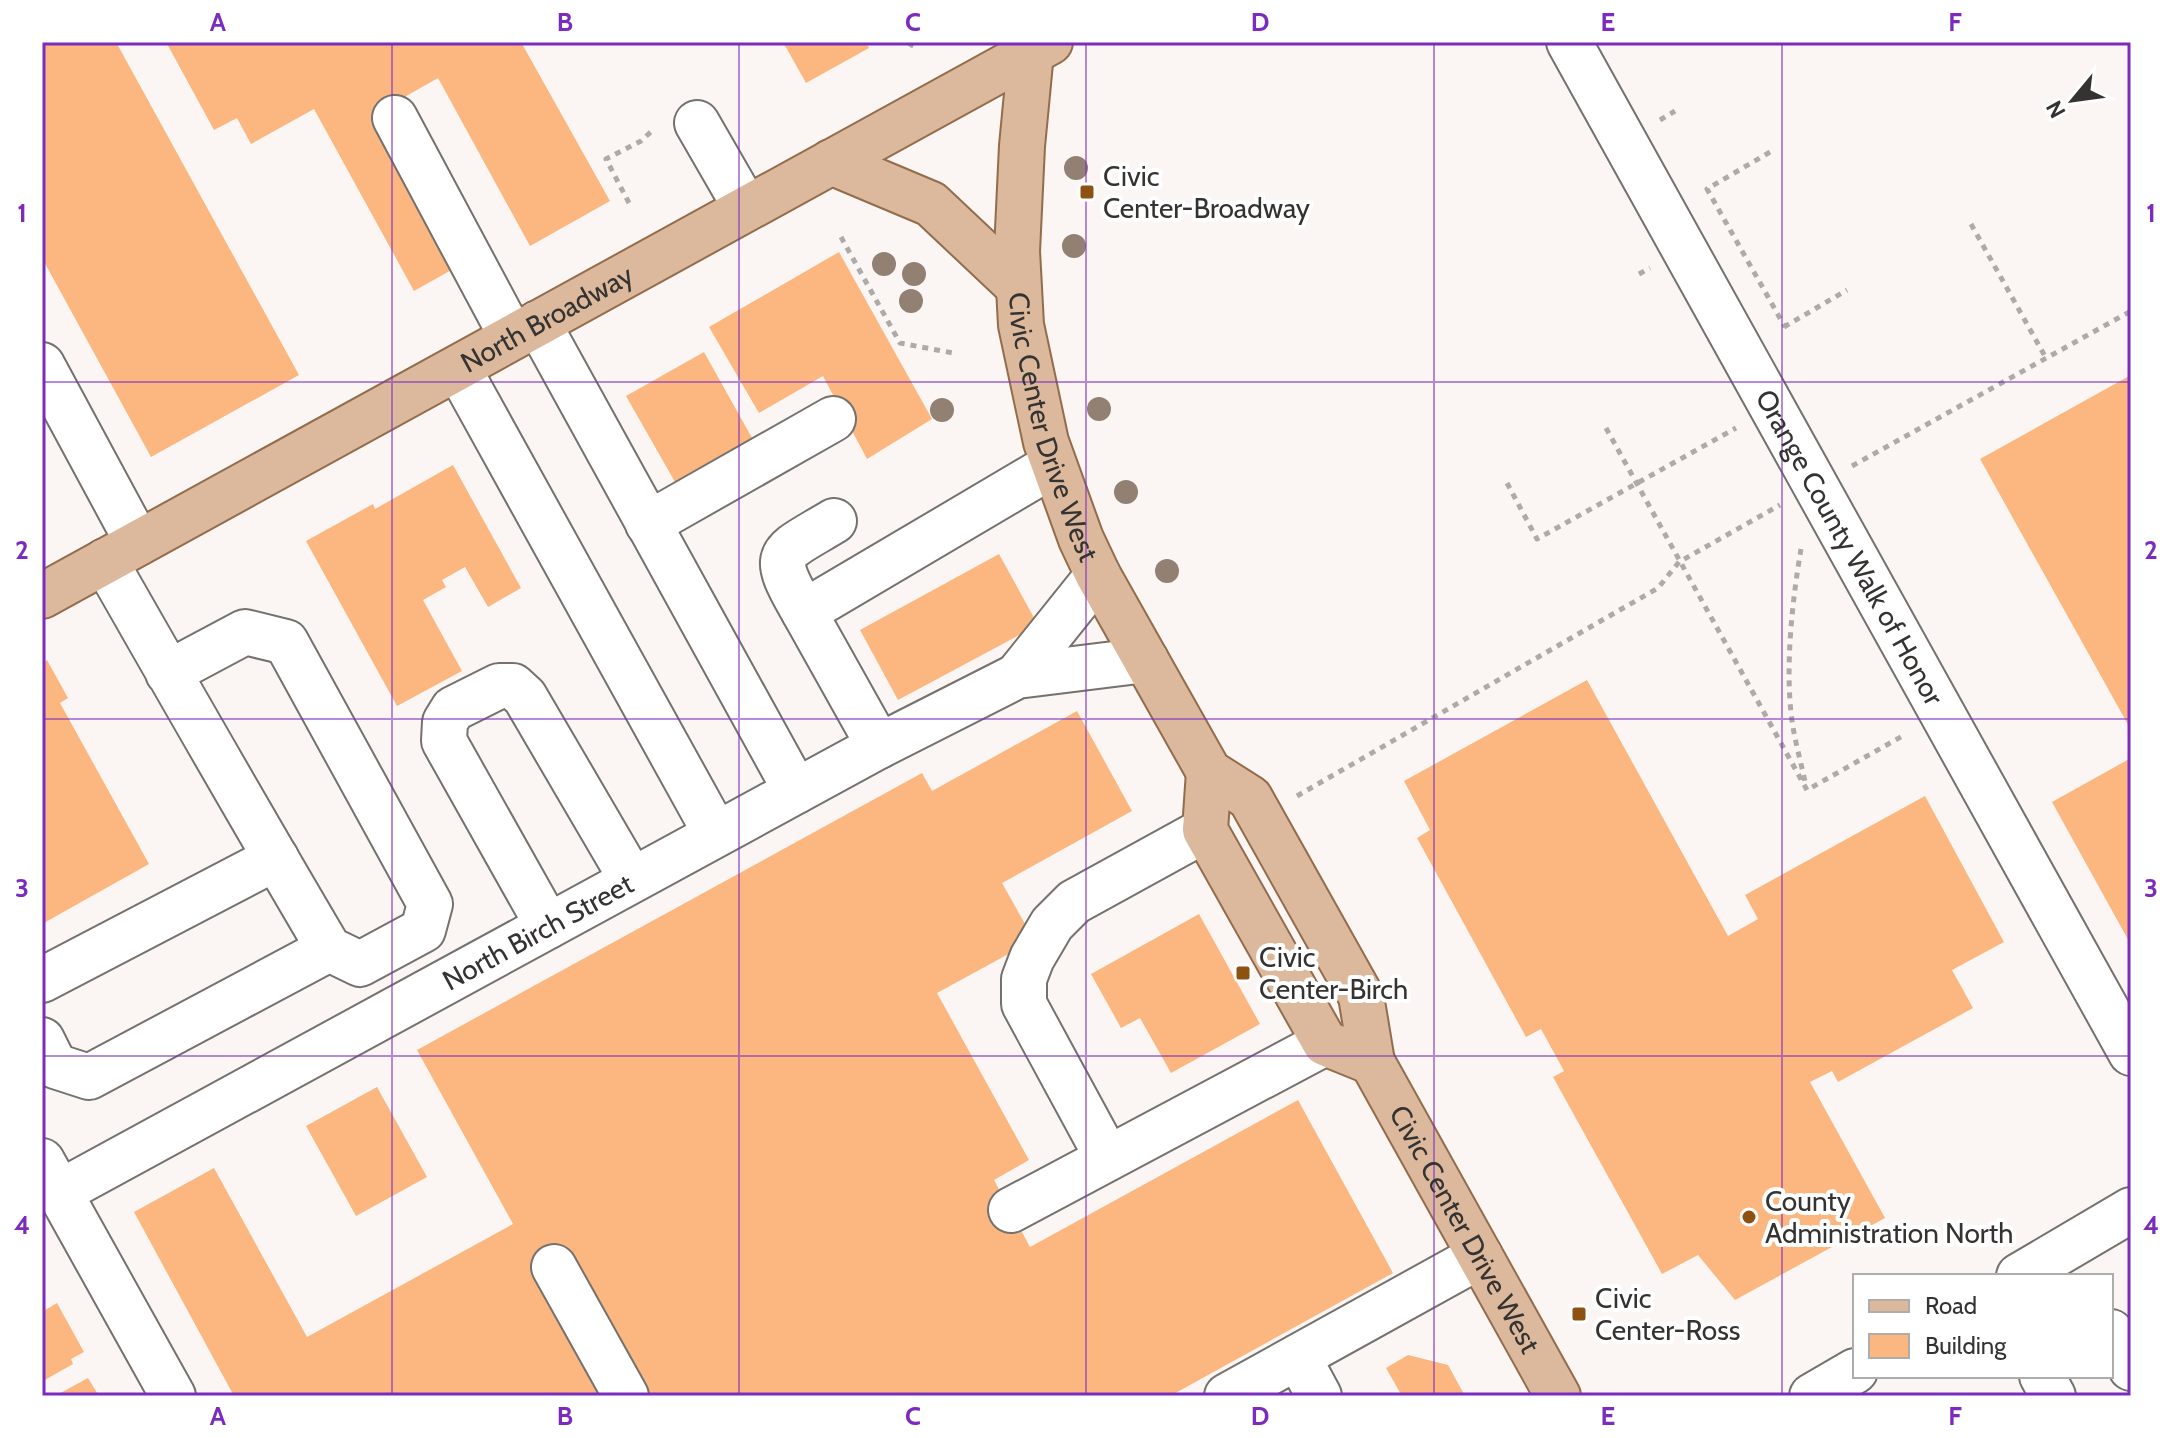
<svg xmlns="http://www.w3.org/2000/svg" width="2173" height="1438" font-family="Cabin,sans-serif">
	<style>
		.building { fill: #fbb77f }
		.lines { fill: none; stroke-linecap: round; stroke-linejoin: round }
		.minor-casing { stroke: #75716d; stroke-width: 48 }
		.major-casing { stroke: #936c4c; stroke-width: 48 }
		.path { stroke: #adaaa7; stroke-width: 5; stroke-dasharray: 6 6; stroke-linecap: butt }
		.minor { stroke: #fff; stroke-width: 44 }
		.major { stroke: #dcb99c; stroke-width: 44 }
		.tree { fill: #928173 }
		.grid { fill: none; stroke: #7b2cbf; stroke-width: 2; stroke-opacity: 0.55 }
		.poi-dot { fill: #8d5112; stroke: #fff; stroke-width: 3 }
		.labels { text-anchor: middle; stroke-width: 8; stroke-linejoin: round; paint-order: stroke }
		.poi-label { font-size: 28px; fill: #353332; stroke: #fff; text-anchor: start }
		.street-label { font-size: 28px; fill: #353332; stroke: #fff }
		.neatline { fill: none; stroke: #7b2cbf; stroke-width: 3 }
		.grid-label { font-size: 26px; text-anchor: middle; font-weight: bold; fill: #7b2cbf }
	</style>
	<rect width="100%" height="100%" fill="#fbf6f3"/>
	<path class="building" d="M42 42H116L299 375 151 457 42 258Z
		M166 42H521L610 201 530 246 438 78 378 112 462 264 414 291 314 109 251 144 237 118 214 130Z
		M783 42H866L869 48 806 83Z
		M839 252 932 419 867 459 823 376 759 413 709 327Z
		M704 352 756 445 679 489 626 396Z
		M2131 375V730L1980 459Z
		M453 465 521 588 488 607 465 567 442 580 446 587 423 600 462 671 397 706 306 541 373 504 375 509Z
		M999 554 1038 625 898 700 860 630Z
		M47 660 68 698 60 703 149 864 42 924V663Z
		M1587 680 1728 936 1758 919 1745 895 1925 796 2004 942 1952 970 1973 1008 1838 1082 1832 1071 1810 1082 1885 1218 1735 1300 1698 1255 1662 1274 1553 1077 1564 1071 1541 1029 1526 1037 1417 838 1430 830 1404 781Z
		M1077 711 1132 811 1002 883 1034 940 937 993 1029 1160 994 1180 1030 1247 1298 1100 1393 1273 1170 1396H234L134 1212 214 1168 307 1337 513 1224 417 1050 922 773 932 791Z
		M2131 758V945L2052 802Z
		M1199 914 1260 1024 1171 1073 1140 1018 1121 1028 1091 974Z
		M377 1087 427 1177 356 1216 306 1126Z
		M57 1303 84 1352 71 1359 73 1364 43 1381 42 1312Z
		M1408 1355 1448 1365 1465 1396H1402L1386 1368Z
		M88 1378 99 1396H55Z"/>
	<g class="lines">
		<g class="minor-casing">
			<g id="minor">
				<path id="s1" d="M1569 42 2131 1053"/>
				<path d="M395 118 512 337"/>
				<path d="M697 123 746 208"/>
				<path d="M538 323 796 791"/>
				<path d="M42 365 138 543"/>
				<path d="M458 368 716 834"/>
				<path d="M648 524 833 419"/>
				<path d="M105 561C179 691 253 820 329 949L360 964 423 930 430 904 286 642 245 632 168 673"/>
				<path d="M804 612C768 550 778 555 834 521"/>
				<path d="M1017 676 1098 575"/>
				<path d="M879 746 804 612 1053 465"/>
				<path d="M548 926 444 741 445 722 453 709 499 686H513L525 697 632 880"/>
				<path d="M42 980 276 858"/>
				<path d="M42 1040 55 1066 89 1077 329 949"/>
				<path d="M1107 1157 1024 1004V979L1032 958 1052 924 1074 902 1205 830"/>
				<path d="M42 1161 173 1396"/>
				<path id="s2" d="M60 1192 879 746 1017 676 1146 660"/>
				<path d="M1011 1210 1325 1043"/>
				<path d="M554 1267 626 1396"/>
				<path d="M2019 1276 2131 1210"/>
				<path d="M2111 1332 2131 1368"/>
				<path d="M1298 1357 1319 1396"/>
				<path d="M2042 1376 2053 1396"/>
				<path d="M1227 1396 1480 1256"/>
				<path d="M1812 1396 1855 1371"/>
			</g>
		</g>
		<g class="major-casing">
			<g id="major">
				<path id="s3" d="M1032 42 1022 146 1017 251 1021 325 1046 442 1081 539 1098 575 1209 772 1250 798 1361 996 1372 1062 1558 1396"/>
				<path d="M831 162 931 204 1018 286"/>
				<path id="s4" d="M42 596 1050 42"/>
				<path d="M1209 772 1205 830 1325 1043 1372 1062"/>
			</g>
		</g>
		<path class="path" d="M910 47 913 42
			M1660 120 1675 111
			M1770 152 1707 189 1785 327
			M629 203 606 159 641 141 654 129
			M1971 224 2046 358
			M841 237 900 343 953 353
			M1639 274 1650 268
			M1784 327 1847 290
			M1606 428 1807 790 1906 734
			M1852 466 2131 311
			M1507 483 1537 539 1736 428
			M1801 549C1792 602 1784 674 1793 727 1796 745 1801 763 1805 781
			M1297 796 1658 588 1679 562 1780 505"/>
		<use href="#minor" class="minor"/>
		<use href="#major" class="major"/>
	</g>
	<g class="tree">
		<circle cx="1076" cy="168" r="12"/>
		<circle cx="1074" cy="246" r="12"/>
		<circle cx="884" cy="264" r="12"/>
		<circle cx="914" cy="274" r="12"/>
		<circle cx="911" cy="301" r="12"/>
		<circle cx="1099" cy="409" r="12"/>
		<circle cx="942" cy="410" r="12"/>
		<circle cx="1126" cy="492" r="12"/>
		<circle cx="1167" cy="571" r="12"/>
	</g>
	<path class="grid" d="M392 42V1396M739 42V1396M1086 42V1396M1434 42V1396M1782 42V1396M42 382H2131M42 719H2131M42 1056H2131"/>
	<g class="poi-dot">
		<rect x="1079" y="184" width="16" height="16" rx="4"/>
		<rect x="1235" y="965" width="16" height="16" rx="4"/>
		<circle cx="1749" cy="1217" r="8"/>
		<rect x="1571" y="1306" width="16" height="16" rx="4"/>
	</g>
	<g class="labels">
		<g class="poi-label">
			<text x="1103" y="186">Civic<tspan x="1103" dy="32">Center-Broadway</tspan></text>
			<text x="1259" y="967">Civic<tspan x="1259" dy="32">Center-Birch</tspan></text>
			<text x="1765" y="1211">County<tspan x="1765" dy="32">Administration North</tspan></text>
			<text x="1595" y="1308">Civic<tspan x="1595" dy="32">Center-Ross</tspan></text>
		</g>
		<g class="street-label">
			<text dy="10" stroke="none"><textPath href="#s4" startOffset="576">North Broadway</textPath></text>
			<text dy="10" stroke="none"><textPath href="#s3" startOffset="390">Civic Center Drive West</textPath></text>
			<text dy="10" stroke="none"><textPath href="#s1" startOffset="578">Orange County Walk of Honor</textPath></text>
			<text dy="10" stroke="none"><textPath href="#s2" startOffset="544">North Birch Street</textPath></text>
			<text dy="10" stroke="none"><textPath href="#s3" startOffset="1306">Civic Center Drive West</textPath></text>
		</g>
	</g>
	<rect width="2173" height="1438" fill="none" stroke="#ffffff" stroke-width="88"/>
	<rect x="1853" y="1274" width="260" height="104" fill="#ffffff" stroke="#aeadad" stroke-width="2"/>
	<rect x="1869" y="1300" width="40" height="12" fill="#dcb99c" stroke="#aeadad" stroke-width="2"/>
	<text x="1925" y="1314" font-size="24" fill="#353332">Road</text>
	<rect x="1869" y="1334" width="40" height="24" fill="#fbb77f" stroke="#aeadad" stroke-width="2"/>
	<text x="1925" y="1354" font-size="24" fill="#353332">Building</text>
	<g transform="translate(2073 100) rotate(241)" stroke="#ffffff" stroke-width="6" paint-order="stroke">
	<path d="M0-6L14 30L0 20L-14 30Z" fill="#353332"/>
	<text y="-12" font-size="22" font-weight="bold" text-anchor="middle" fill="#353332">N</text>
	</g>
	<rect x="44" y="44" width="2085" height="1350" class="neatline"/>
	<g class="grid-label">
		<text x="218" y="31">A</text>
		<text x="565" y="31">B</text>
		<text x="913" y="31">C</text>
		<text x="1260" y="31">D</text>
		<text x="1608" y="31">E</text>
		<text x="1955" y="31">F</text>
		<text x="22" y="222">1</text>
		<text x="2151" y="222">1</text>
		<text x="22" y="559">2</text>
		<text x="2151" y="559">2</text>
		<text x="22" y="897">3</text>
		<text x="2151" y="897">3</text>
		<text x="22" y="1234">4</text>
		<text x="2151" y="1234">4</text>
		<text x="218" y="1425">A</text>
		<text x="565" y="1425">B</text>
		<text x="913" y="1425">C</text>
		<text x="1260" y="1425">D</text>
		<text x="1608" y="1425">E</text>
		<text x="1955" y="1425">F</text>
	</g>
</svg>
